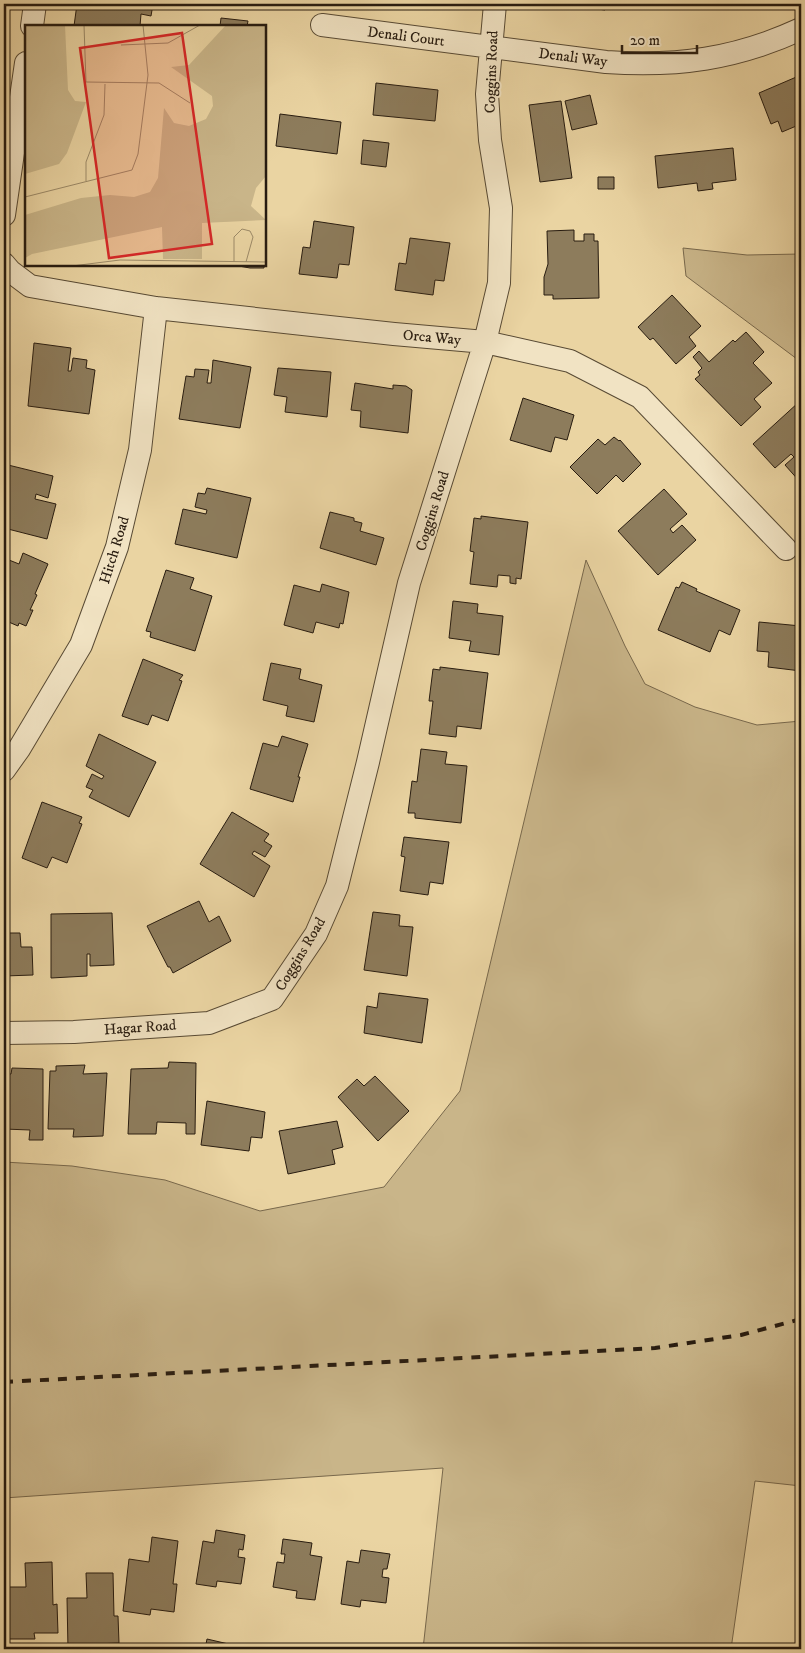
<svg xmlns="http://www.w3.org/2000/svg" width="805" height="1653" font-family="'IM FELL DW Pica',serif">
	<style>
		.green { fill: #c9b589; stroke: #78684c }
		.building { fill: #8d7c5c; stroke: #281c10 }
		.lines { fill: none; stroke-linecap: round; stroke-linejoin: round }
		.minor-casing { stroke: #584a34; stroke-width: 24 }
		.minor { stroke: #f1e3c3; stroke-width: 22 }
		.rail { stroke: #281c10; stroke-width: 4; stroke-dasharray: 9 9; stroke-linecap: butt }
		.labels { text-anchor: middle; stroke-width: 4; stroke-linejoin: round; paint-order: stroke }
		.street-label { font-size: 15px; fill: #281c10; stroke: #f1e3c3 }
		.inset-road { fill: none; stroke: #9c8a68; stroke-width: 1 }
		.view { fill: #d62828; fill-opacity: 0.15; stroke: #d62828; stroke-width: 2.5 }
		.inset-edge { fill: none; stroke: #281c10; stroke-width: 2.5 }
	</style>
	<rect width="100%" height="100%" fill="#ead4a2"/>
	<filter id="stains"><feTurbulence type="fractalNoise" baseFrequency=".004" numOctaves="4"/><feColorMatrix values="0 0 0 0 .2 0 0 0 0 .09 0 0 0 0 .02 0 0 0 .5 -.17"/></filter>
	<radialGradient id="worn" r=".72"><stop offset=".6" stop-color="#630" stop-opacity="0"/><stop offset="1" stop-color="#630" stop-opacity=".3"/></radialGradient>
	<path class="green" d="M683 248 747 255 801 254V362L686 276Z
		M586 560 625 646 645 684 695 707 757 725 801 721V1486L755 1481 731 1649H423L443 1468 4 1498V1162L72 1166 165 1180 260 1211 384 1187 460 1091Z"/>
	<path class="building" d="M77 4H153L151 16 141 14 140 26H74Z
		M560 4H606L605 10Z
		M221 18 248 21 247 26H220Z
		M801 75V124L782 132 778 121 771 124 759 93Z
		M376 83 438 90 435 121 373 115Z
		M590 95 597 124 572 130 565 101Z
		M561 101 572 178 540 182 529 105Z
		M280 114 341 122 337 154 276 146Z
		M363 140 389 143 386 167 361 164Z
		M733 148 736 180 712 183 713 189 698 191 697 183 658 188 655 156Z
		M598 177H614V189H598Z
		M314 221 354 227 349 265 339 264 337 278 299 274 303 247 310 248Z
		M574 230V241H584V234H594V241H598L599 298 553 299V295H544V277L548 264 547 231Z
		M410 238 450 243 444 281 435 280 433 295 395 290 399 263 406 264Z
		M233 265H264V268H250Z
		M672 295 701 326 689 337 696 346 676 364 653 338 650 340 638 327Z
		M746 332 764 352 753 363 772 383 754 399 761 407 741 426 695 379 700 375 698 372 702 368 693 357 699 351 709 362 733 340 735 342Z
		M34 343 71 348 68 371H71L73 358 87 360 86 368 95 370 89 414 28 406Z
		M213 360 251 367 240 428 179 419 186 376 194 377 195 369 209 370 207 383H211Z
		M278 368 331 372 327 417 285 412 287 397 274 395Z
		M355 383 393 389V385L406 386 412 390 408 433 360 427 361 411 351 410Z
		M523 398 574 415 567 440 555 437 551 452 510 440Z
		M799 402 801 405V483L785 465 794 457 791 454 775 468 753 444Z
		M614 437 619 441 620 440 641 464 623 482 616 475 597 494 570 467 598 439 605 445Z
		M4 464 53 476 48 498 36 494 35 499 56 504 47 539 4 528Z
		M207 488 251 498 237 558 175 544 183 509 206 514 207 510 195 507 198 493 205 494Z
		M664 489 687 514 670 529 673 533 682 525 696 540 658 575 618 531Z
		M330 512 354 518V521L362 523 360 531 384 538 376 565 320 548Z
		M481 516 528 522 521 579 516 578V584L510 583V576L498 575 497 587 470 584 474 552 470 551 474 518 481 519Z
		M23 553 48 564 35 594 37 595 30 610H33L26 626 19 623 18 626 4 620V558L19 564Z
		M166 570 194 578 190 589 212 596 195 651 150 637 151 632 146 631Z
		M682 582 697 589 696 591 740 610 730 635 719 630 710 652 658 630 676 587 679 588Z
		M322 584 349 592 343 624 340 623 339 628 316 622 313 633 284 625 294 585 320 592Z
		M453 601 478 604 477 613 503 616 499 655 469 651 471 641 449 638Z
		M759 622 801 626V671L768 667 769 652 757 651Z
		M143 659 183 675 179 680 182 681 168 721 152 715 148 725 122 716Z
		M271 663 301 669 299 679 322 685 314 722 286 716 288 706 263 700Z
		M440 667 488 673 481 729 457 726 456 737 429 734 433 701H429L433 669 440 670Z
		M99 734 156 762 129 817 89 797 93 790 86 787 92 774 102 779 104 776 86 766Z
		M282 736 308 744 298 777H300L293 802 250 789 263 743 278 747Z
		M421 749 447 752 445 764 467 766 461 823 415 818V813H408L412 781 417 782Z
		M42 802 82 817 79 823 82 824 67 863 52 857 47 868 22 858Z
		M232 812 269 834 264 841 272 846 265 857 254 851 252 854 270 866 254 897 200 864Z
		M404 837 449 842 443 884 430 882 428 895 400 891 405 857 401 856Z
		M199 901 209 922 219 916 231 941 173 973 170 967H168L147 926Z
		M373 912 400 915 399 926 413 927 407 976 364 970Z
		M112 913 114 965 90 966V954H87V976L51 978V914Z
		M4 933H20L21 947H32L33 975 4 976Z
		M379 993 428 999 422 1043 364 1033 367 1006 377 1008Z
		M169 1062 196 1063 195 1134H186V1123L157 1122 156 1134H128L131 1069 168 1068Z
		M85 1065 83 1074 107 1073 103 1136 73 1137 74 1129H48L50 1071H56V1066Z
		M12 1068 43 1069V1140H29L30 1130 4 1129V1074H11Z
		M375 1076 409 1111 378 1141 338 1097 357 1079 364 1086Z
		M207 1101 265 1112 262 1138 251 1137 249 1151 201 1145Z
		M337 1121 343 1147 332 1150 335 1164 288 1174 279 1131Z
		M216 1530 245 1535 243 1550 239 1549 238 1557 245 1558 241 1584 217 1581 216 1587 196 1584 203 1541 214 1543Z
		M152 1537 178 1541 173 1584H177L174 1612 151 1609 150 1615 123 1611 129 1559 149 1562Z
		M283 1539 312 1543 310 1555 322 1557 315 1600 296 1598 297 1591 273 1587 277 1562 284 1563 285 1554H281Z
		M361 1550 390 1554 387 1569H383L382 1577 389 1578 386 1603 361 1600 360 1607 341 1604 347 1561 359 1563Z
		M52 1562 53 1605 57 1604 58 1633H34L35 1639H7L6 1587H26L25 1563Z
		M86 1573H113L114 1616H118L119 1643 95 1644 96 1649H68L67 1598H87Z
		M207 1639 250 1649H205Z"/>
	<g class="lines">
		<g class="minor-casing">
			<path id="minor" d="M322 25 606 62C677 67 736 59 801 29
				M32 26 35 4
				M4 215 26 63
				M4 264 10 271 30 286 156 308 394 334 485 342 570 361 640 397 786 549
				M4 770 19 749 81 645 117 547 140 450 156 308
				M4 1033 74 1032 209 1023 272 999 316 934 337 886 368 762 409 583 485 342 499 283 501 208 490 140 487 94 495 4"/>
		</g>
		<use href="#minor" class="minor"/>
		<path class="rail" d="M4 1382 655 1348 741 1335 801 1319"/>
	</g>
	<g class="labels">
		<g class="street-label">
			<text transform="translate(406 36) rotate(7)" y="5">Denali Court</text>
			<text transform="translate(573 57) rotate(7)" y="5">Denali Way</text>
			<text transform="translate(491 72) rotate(-88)" y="5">Coggins Road</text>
			<text transform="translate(432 337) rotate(5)" y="5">Orca Way</text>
			<text transform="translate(432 511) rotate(-73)" y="5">Coggins Road</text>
			<text transform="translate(114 550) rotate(-73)" y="5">Hitch Road</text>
			<text transform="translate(300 954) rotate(-59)" y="5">Coggins Road</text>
			<text transform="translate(140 1027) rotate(-4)" y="5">Hagar Road</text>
		</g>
	</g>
	<g transform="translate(25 25)">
		<rect width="241" height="241" fill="#ead4a2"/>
		<path d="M0 0H40L43 65 50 76 61 77 42 128 34 139 0 149ZM201 0H241V151L231 163 226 181 241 195 177 198V234H138L137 202 7 229 0 233V190L56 173 85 170 109 172 125 167 133 153 139 83 149 98 164 101 181 94 188 81 187 71 146 42 164 40Z" fill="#c9b589"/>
		<path class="inset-road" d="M59 0 61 57 134 58 165 78M96 20 143 18 175 0M61 156V137L79 90 80 59M0 172 107 145 113 129 123 50 118 0M209 237V212L217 204 225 206 228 212 221 237M47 241 95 235 242 237"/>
		<path class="view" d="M157 8 187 219 84 233 55 23Z"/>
		<rect width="241" height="241" class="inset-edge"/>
	</g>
	<rect width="805" height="1653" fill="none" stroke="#ead4a2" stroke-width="20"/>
	<rect x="5" y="5" width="795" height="1643" fill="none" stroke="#281c10" stroke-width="2.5"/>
	<rect x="10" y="10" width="785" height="1633" fill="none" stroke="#281c10"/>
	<path d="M622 45v8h75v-8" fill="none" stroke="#281c10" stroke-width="2.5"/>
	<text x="630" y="45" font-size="15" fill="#281c10" stroke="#f1e3c3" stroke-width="4" paint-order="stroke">20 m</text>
	<rect width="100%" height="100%" filter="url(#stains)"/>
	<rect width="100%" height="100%" fill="url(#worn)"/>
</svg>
